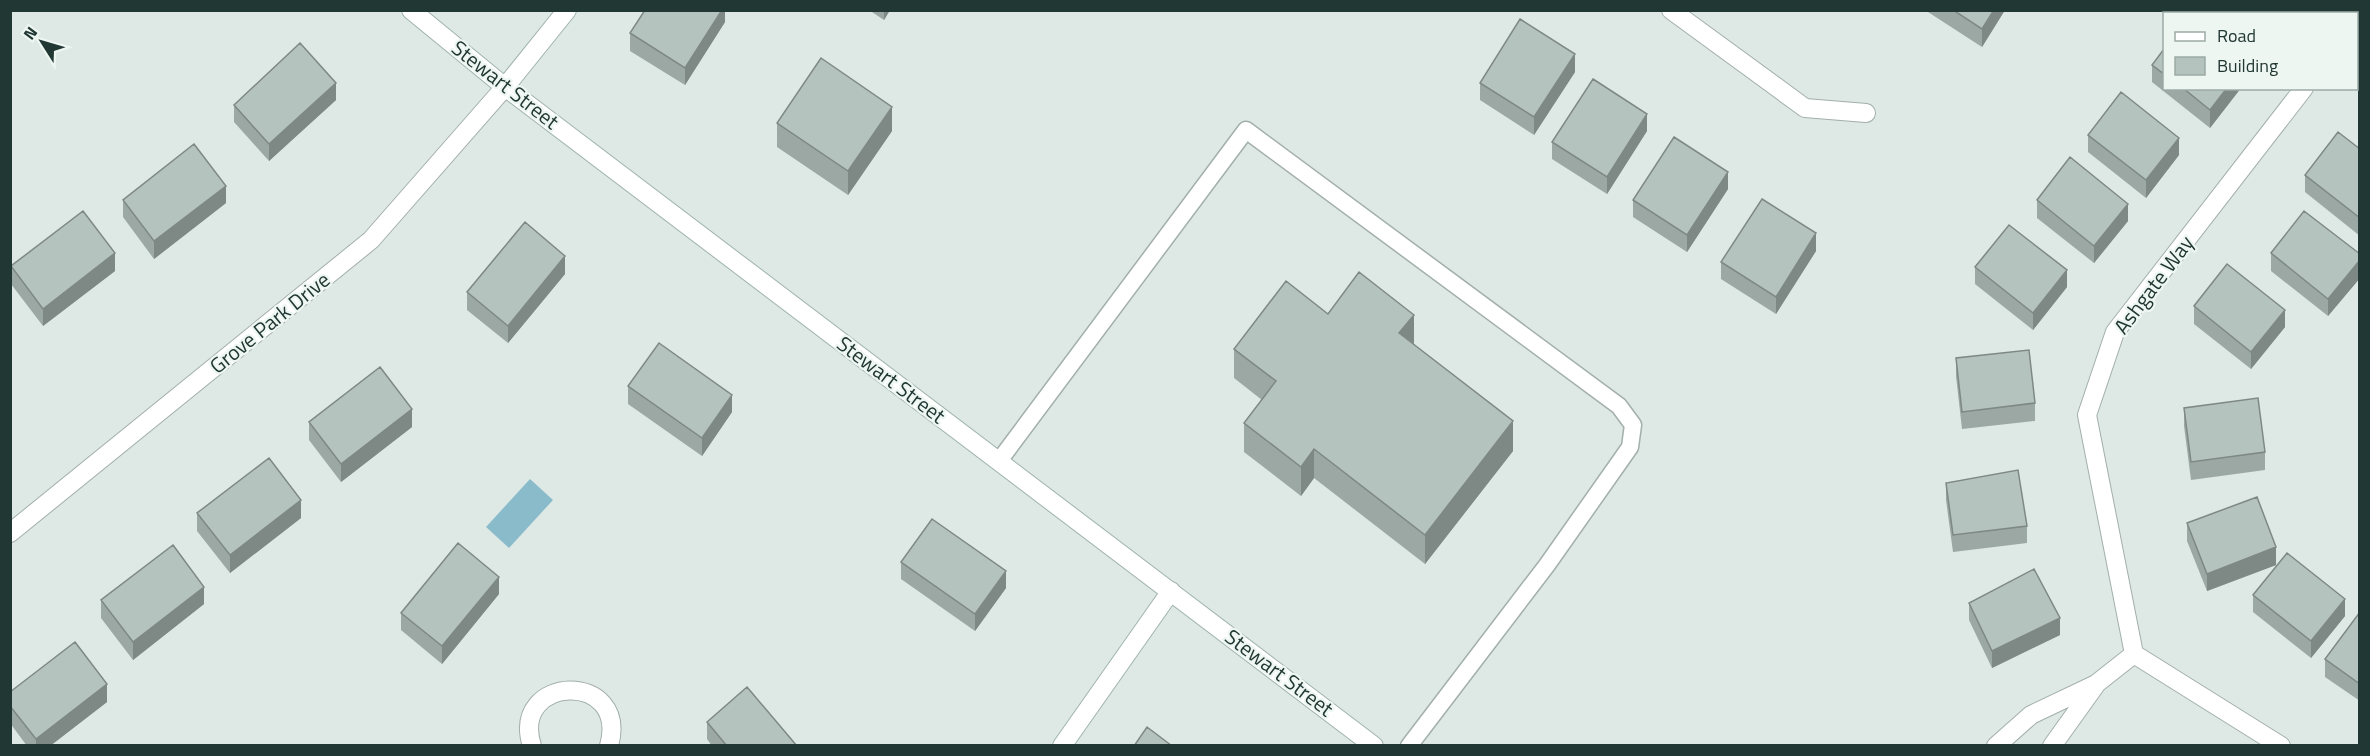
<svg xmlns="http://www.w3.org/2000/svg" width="2370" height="756" font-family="'Titillium Web',sans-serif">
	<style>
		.water { fill: #8abbca }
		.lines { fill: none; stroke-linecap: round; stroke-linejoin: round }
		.lane-casing { stroke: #a2afac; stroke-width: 19 }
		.street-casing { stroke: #a2afac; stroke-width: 20 }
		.secondary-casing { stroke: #9fb3ad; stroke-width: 20 }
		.lane { stroke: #fff; stroke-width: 16 }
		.street { stroke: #fff; stroke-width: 18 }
		.secondary { stroke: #fff; stroke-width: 18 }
		.wall { fill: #9ba8a3 }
		.shaded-wall { fill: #7e8885 }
		.building { fill: #b4c3be; stroke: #7e8885; stroke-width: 1.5 }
		.labels { text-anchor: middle; stroke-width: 4.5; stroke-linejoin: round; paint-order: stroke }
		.street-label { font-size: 21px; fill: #213733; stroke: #eef6f2 }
	</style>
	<rect width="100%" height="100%" fill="#dee8e5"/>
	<path class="water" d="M530 479 553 500 509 548 486 527Z"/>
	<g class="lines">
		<g class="lane-casing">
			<path id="lane" d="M999 461 1246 130 1619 406 1633 425 1630 447 1547 565 1409 746"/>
		</g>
		<g class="street-casing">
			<path id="street" d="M1671 10 1805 108 1866 113
				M2356 21 2360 17
				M10 533 371 240 505 87
				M2134 654 2087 415 2115 332 2304 88
				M532 746C509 674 630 670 609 746
				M1996 746 2031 715 2096 684 2134 654 2281 746
				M2052 746 2095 686"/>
		</g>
		<g class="secondary-casing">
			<path id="secondary" d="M411 10 505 87 1374 746
				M505 87 567 10
				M1062 746 1171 591"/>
		</g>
		<use href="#lane" class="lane"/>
		<use href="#street" class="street"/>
		<use href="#secondary" class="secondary"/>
	</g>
	<path class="wall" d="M725 10V22L685 85 630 51V33Z
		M869 10H890L884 20Z
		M1928 10H2005L1982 47 1928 12Z
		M2204 10H2295V13L2207 14Z
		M2164 49V88H2241L2210 128 2152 82V65Z
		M1575 72 1534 135 1480 100V83Z
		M336 100 269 161 234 122V105Z
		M777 123 892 131 848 195 777 147Z
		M1647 131 1607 194 1552 159V142Z
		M2088 135 2179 155 2146 198 2088 152Z
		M2360 149V236L2305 192V175Z
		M1728 189 1687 252 1633 217V200Z
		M123 200 226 203 154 259 123 217Z
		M2037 200 2128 221 2094 263 2037 218Z
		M1816 251 1776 314 1721 279V262Z
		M2271 253 2360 254V278L2328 316 2271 271Z
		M11 266 115 271 43 326 11 284Z
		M1975 267 2067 287 2033 330 1975 284Z
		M565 274 508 343 467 310V292Z
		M2194 306 2285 327 2251 369 2194 324Z
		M1328 314 1414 344 1513 451 1425 564 1314 478 1301 496 1244 452V423L1262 400 1234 378V349Z
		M1956 358 2035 403V421L1962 429 1956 376Z
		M628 386 732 412 702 456 628 404Z
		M2184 408 2265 452V470L2191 480 2184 426Z
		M309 422 412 427 341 482 309 440Z
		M1946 483 2027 526V543L1953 552 1946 500Z
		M197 513 301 518 230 573 197 531Z
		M2187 523 2276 565 2207 591 2187 541Z
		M901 562 1006 588 975 631 901 579Z
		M499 594 442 664 401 630V613Z
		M2253 595 2345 616 2311 658 2253 612Z
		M101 600 204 604 133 660 101 618Z
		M1969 603 2060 635 1992 668 1969 620Z
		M2360 612V701L2325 677V659Z
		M10 692 107 702 50 746H27L10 723Z
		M707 722 797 746H712L707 739Z"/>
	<path class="shaded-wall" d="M722 10H725V22L685 85V68Z
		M884 10H890L884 20Z
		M1994 10H2005L1982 47V29Z
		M2284 10H2295V13L2281 14Z
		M1575 54V72L1534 135V117Z
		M336 83V100L269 161V144Z
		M2227 88H2241L2210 128V110Z
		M892 107V131L848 195V171Z
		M1647 114V131L1607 194V177Z
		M2179 138V155L2146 198V180Z
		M1728 172V189L1687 252V235Z
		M226 186V203L154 259V241Z
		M2128 204V221L2094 263V246Z
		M1816 233V251L1776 314V297Z
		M115 253V271L43 326V309Z
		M565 256V274L508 343V326Z
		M2360 260V278L2328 316V299Z
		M2067 270V287L2033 330V313Z
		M2285 310V327L2251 369V352Z
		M1414 315V344L1399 333Z
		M12 332V349L10 351V334Z
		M732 395V412L702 456V438Z
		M412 409V427L341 482V464Z
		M1513 421V451L1425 564V535Z
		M1314 449V478L1301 496V467Z
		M301 500V518L230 573V555Z
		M2276 547V565L2207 591V574Z
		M1006 571V588L975 631V614Z
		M499 577V594L442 664V646Z
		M204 587V604L133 660V642Z
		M2345 599V616L2311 658V641Z
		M2060 618V635L1992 668V651Z
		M107 684V702L50 746H36V739Z"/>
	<path class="building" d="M645 10H722L685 68 630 33Z
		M1953 10H1994L1982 29Z
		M2225 10H2284L2281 14H2229Z
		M1520 19 1575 54 1534 117 1480 83Z
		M300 43 336 83 269 144 234 105Z
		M2164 49V74L2152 65Z
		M821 58 892 107 848 171 777 123Z
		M1593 79 1647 114 1607 177 1552 142Z
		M2183 88H2227L2210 110Z
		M2121 92 2179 138 2146 180 2088 135Z
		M2338 132 2360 149V218L2305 175Z
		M1674 137 1728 172 1687 235 1633 200Z
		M194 144 226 186 154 241 123 200Z
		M2070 157 2128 204 2094 246 2037 200Z
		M1762 199 1816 233 1776 297 1721 262Z
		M83 211 115 253 43 309 11 266Z
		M2304 211 2360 254V260L2328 299 2271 253Z
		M525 222 565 256 508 326 467 292Z
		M2009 225 2067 270 2033 313 1975 267Z
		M2227 264 2285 310 2251 352 2194 306Z
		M1359 272 1414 315 1399 333 1513 421 1425 535 1314 449 1301 467 1244 423 1276 381 1234 349 1286 281 1328 314Z
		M659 343 732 395 702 438 628 386Z
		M2029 350 2035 403 1962 412 1956 358Z
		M380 367 412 409 341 464 309 422Z
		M2258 398 2265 452 2191 462 2184 408Z
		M269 458 301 500 230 555 197 513Z
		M2018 470 2027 526 1953 535 1946 483Z
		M2257 497 2276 547 2207 574 2187 523Z
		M932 519 1006 571 975 614 901 562Z
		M458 543 499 577 442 646 401 613Z
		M173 545 204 587 133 642 101 600Z
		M2287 553 2345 599 2311 641 2253 595Z
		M2034 569 2060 618 1992 651 1969 603Z
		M2360 612V684L2325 659Z
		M75 642 107 684 36 739 10 706V692Z
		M747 687 797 746H727L707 722Z
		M1147 727 1172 746H1134Z"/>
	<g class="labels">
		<g class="street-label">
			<text transform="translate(505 85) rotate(38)" y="7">Stewart Street</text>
			<text transform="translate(2154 285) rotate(-53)" y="7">Ashgate Way</text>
			<text transform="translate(270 323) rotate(-39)" y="7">Grove Park Drive</text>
			<text transform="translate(891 380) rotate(37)" y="7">Stewart Street</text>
			<text transform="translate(1279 673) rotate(37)" y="7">Stewart Street</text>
		</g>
	</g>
	<rect width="2370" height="756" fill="none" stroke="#213733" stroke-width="24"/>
	<rect x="2163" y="12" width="195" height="78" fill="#eef6f2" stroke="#9caaa6" stroke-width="1.5"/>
	<rect x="2175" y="32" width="30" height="9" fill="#ffffff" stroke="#9caaa6" stroke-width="1.5"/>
	<text x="2217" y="42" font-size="18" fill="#213733">Road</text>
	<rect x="2175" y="57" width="30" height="18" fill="#b4c3be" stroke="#9caaa6" stroke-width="1.5"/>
	<text x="2217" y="72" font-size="18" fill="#213733">Building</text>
	<g transform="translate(42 42) rotate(307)" stroke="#eef6f2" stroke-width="4.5" paint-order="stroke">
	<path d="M0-4.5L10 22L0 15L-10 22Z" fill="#213733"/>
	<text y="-9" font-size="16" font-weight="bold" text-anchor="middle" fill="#213733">N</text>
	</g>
</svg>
